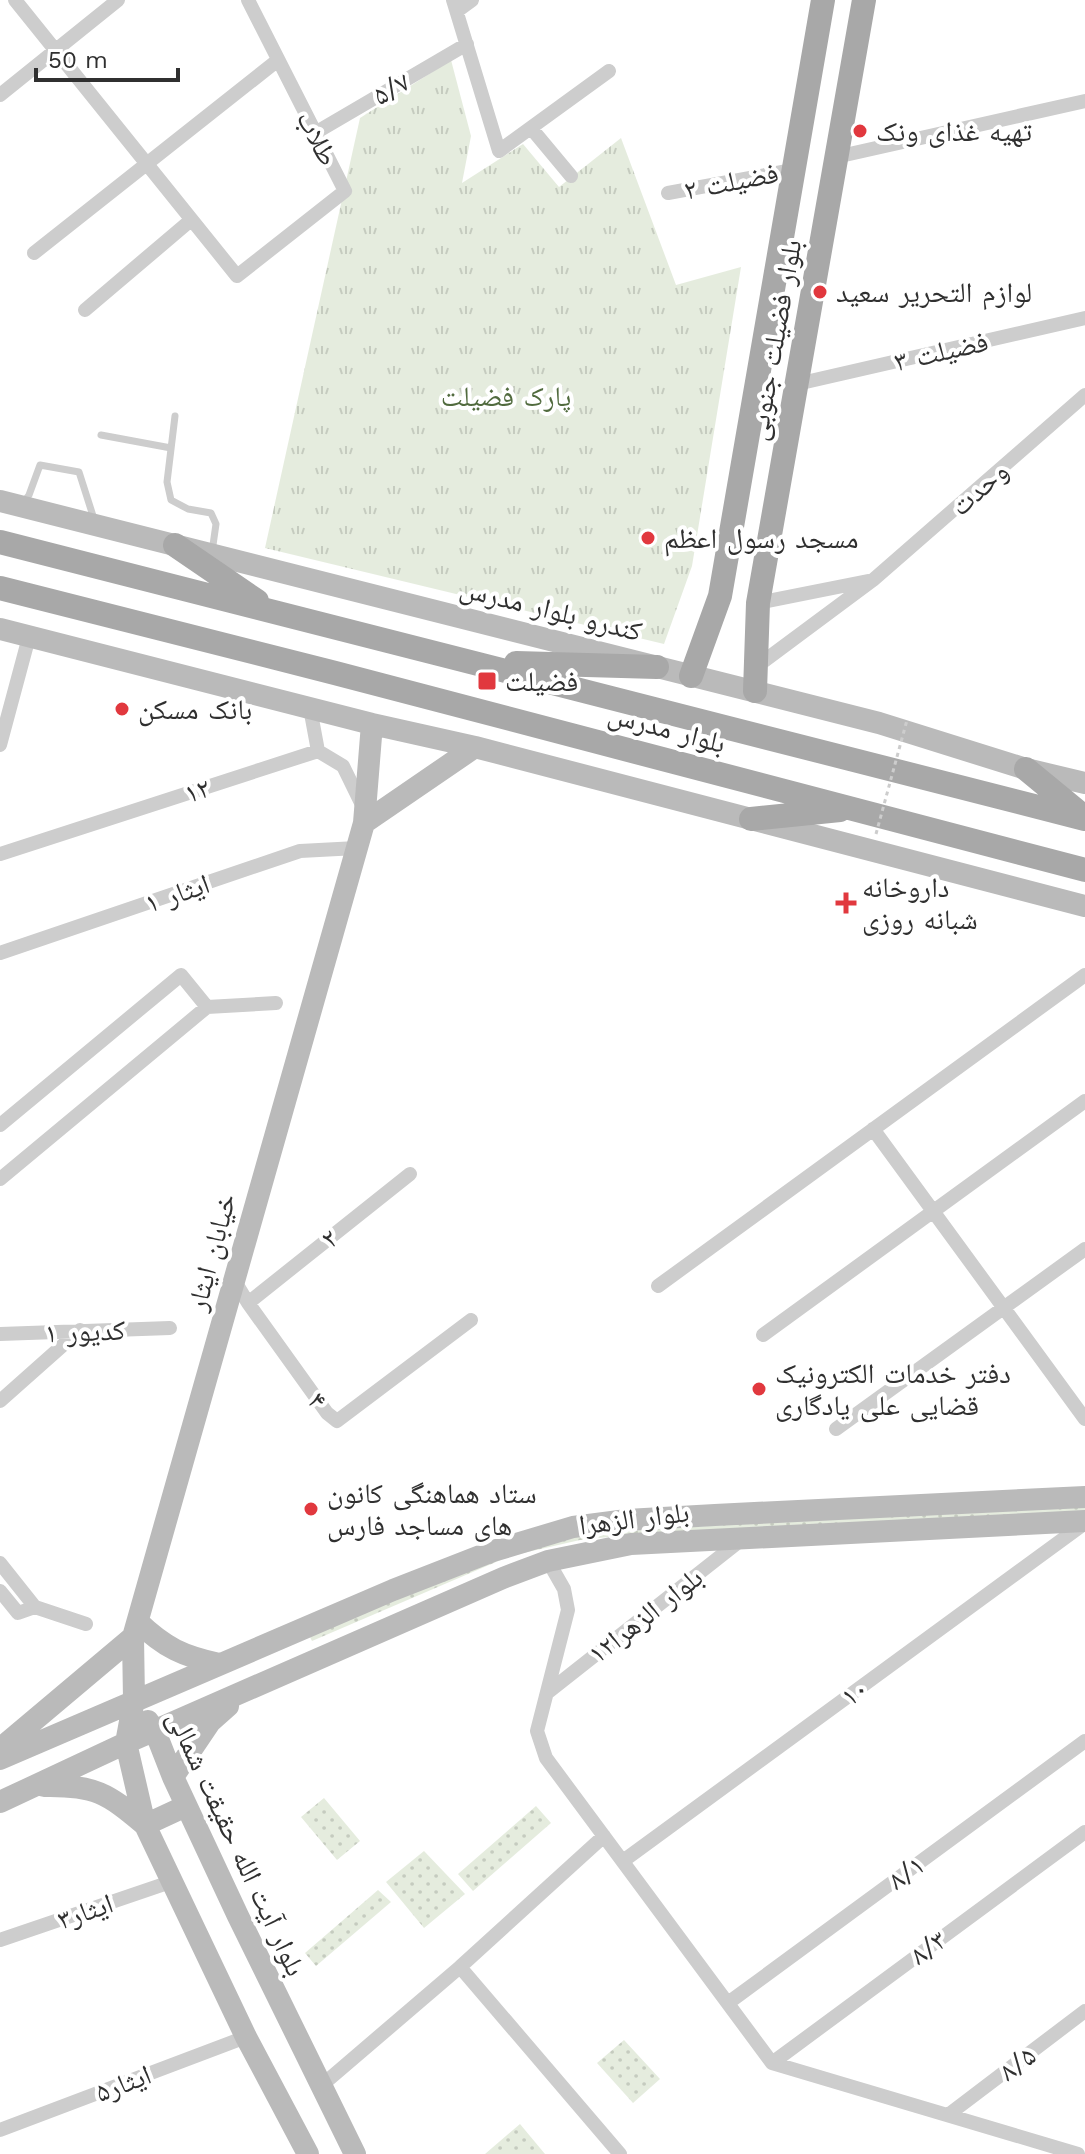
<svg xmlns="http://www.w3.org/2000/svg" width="1085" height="2154" font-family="'Work Sans','Noto Naskh Arabic',sans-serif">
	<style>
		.grass { fill: url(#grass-dots) }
		.park { fill: url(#park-tufts) }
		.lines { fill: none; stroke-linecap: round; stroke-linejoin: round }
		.service { stroke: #cdcdcd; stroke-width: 7 }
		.minor { stroke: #cdcdcd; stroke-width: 14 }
		.secondary { stroke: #bababa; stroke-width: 22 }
		.primary { stroke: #a8a8a8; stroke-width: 24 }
		.path-bridge { stroke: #cdcdcd; stroke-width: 3; stroke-dasharray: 4 4; stroke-linecap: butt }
		.poi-dot { fill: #e1383e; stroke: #fff; stroke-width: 3 }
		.labels { text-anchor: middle; stroke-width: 8; stroke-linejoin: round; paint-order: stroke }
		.street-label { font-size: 28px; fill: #303030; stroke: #fff }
		.poi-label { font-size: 28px; fill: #303030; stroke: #fff; text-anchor: start }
		.park-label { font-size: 28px; fill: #516b3e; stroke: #fff }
	</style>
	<defs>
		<pattern id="grass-dots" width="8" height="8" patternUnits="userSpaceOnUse" patternTransform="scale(2)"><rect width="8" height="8" fill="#e5ecde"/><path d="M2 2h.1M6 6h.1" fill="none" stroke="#c5cbbf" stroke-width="1.8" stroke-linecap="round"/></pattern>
		<pattern id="park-tufts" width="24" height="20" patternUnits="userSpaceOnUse" patternTransform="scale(2)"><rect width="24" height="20" fill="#e5ecde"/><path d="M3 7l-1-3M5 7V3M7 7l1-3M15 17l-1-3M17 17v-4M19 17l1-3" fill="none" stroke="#c5cbbf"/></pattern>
	</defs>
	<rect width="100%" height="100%" fill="#fff"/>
	<path class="grass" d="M1085 1502V1513L637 1534 580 1540 510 1556 312 1641 309 1635 505 1552 566 1535Z
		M324 1798 360 1841 337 1860 301 1817Z
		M536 1806 551 1823 473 1891 458 1874Z
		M424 1851 465 1894 424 1928 386 1882Z
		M378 1890 391 1902 316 1966 305 1953Z
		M624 2040 660 2079 633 2103 597 2063Z
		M520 2124 545 2154H485Z"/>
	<path class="park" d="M451 60 471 136 462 183 523 144 559 187 621 138 676 285 741 267 692 566 664 644 265 548 360 118Z"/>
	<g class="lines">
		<path class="service" d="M175 416 167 482 171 500 188 509 211 513 216 524 212 552
			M101 435 171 448
			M23 503 29 495 40 465 79 472 94 519"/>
		<path class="minor" d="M15 0 237 276 345 191 248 0
			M453 0 499 151 609 71
			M457 11 472 0
			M0 95 118 0
			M531 128 571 176
			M315 133 467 44
			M836 157 1085 101
			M668 193 793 170
			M34 253 278 60
			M85 310 191 220
			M797 384 1085 318
			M758 603 868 581
			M756 667 873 580 1085 395
			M310 708 318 751
			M0 745 29 637
			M0 854 318 751 343 766 364 809
			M0 953 300 851 357 848
			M207 1007 276 1003
			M0 1125 181 975 207 1007 0 1179
			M873 1129 1085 1419
			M233 1278 248 1303 327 1413 337 1421 471 1320
			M658 1286 1085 975
			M248 1303 410 1174
			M0 1334 170 1328
			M763 1335 1085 1101
			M0 1401 80 1330
			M836 1429 1085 1249
			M548 1561 564 1589 568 1610 537 1731 546 1758 772 2063 1078 2154
			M0 1563 35 1607
			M0 1591 18 1613 35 1607 86 1624
			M547 1693 741 1540
			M623 1861 1085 1523
			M0 1940 170 1882
			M460 1967 620 2154
			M728 2003 1085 1741
			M772 2063 1085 1832
			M321 2086 460 1967 604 1836
			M948 2115 1085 2011
			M0 2130 246 2037"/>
		<path class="secondary" d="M0 501 879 723 1026 769 1085 783
			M0 629 372 724 475 747 1085 906
			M364 823 475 747
			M138 1622C165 1648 183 1656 219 1664
			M148 1721 155 1731 173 1777 238 1916 355 2154
			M0 1749 133 1637
			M0 1759 393 1590 493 1551 573 1527 627 1520 715 1515 1085 1497
			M173 1777 210 1722 228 1706
			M44 1786C95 1785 107 1793 145 1825L186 1806
			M0 1802 126 1743 503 1578 548 1561 631 1544 1085 1521
			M308 2154 246 2037 145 1825 126 1743 134 1700 133 1637 364 823 372 724"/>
		<path class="primary" d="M0 542 1085 819
			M175 545 257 601
			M0 588 335 673 1085 870
			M516 663 657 667
			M691 676 720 596 823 0
			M755 691 758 603 864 0
			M1026 769 1083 816
			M751 819 840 810"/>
		<path class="path-bridge" d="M876 834 907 720"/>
	</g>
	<g class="poi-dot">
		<circle cx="860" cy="131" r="8"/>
		<circle cx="820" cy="292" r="8"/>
		<circle cx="648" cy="538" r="8"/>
		<rect x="477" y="671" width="20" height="20" rx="4"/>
		<circle cx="122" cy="709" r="8"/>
		<path d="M842 891h8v8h8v8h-8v8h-8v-8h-8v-8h8z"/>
		<circle cx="759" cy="1389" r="8"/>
		<circle cx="311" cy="1509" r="8"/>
	</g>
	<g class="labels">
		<g class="street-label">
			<text transform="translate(391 88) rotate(-30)" y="10">۵/۷</text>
			<text transform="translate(318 138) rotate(63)" y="10">طلاب</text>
			<text transform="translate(731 181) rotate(-11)" y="10">فضیلت ۲</text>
			<text transform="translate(774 340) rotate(-80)" y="10">بلوار فضیلت جنوبی</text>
			<text transform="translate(941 351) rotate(-13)" y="10">فضیلت ۳</text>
			<text transform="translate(979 488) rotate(-41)" y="10">وحدت</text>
			<text transform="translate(551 609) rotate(14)" y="10">کندرو بلوار مدرس</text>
			<text transform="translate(667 728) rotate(15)" y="10">بلوار مدرس</text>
			<text transform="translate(197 790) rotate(-18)" y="10">۱۲</text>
			<text transform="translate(177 893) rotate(-19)" y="10">ایثار ۱</text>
			<text transform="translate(329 1238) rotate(-38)" y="10">۲</text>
			<text transform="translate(211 1252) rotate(-75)" y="10">خیابان ایثار</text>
			<text transform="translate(85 1331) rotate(-2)" y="10">کدیور ۱</text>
			<text transform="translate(318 1400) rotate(52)" y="10">۴</text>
			<text transform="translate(634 1518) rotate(-7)" y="10">بلوار الزهرا</text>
			<text transform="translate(645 1615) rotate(-38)" y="10">بلوار الزهرا۱۲</text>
			<text transform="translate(854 1692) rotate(-36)" y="10">۱۰</text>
			<text transform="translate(237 1843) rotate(65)" y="10">بلوار آیت الله حقیقت شمالی</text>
			<text transform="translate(906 1872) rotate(-36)" y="10">۸/۱</text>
			<text transform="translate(85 1911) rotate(-19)" y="10">ایثار۳</text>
			<text transform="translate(928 1947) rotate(-36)" y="10">۸/۳</text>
			<text transform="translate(1017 2063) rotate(-37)" y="10">۸/۵</text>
			<text transform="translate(123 2083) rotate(-21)" y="10">ایثار۵</text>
		</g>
		<g class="poi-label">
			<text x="876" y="141">تهیه غذای ونک</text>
			<text x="836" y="302">لوازم التحریر سعید</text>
			<text x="664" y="548">مسجد رسول اعظم</text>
			<text x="505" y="691">فضیلت</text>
			<text x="138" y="719">بانک مسکن</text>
			<text x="862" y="897">داروخانه<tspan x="862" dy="32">شبانه روزی</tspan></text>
			<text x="775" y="1383">دفتر خدمات الکترونیک<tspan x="775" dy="32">قضایی علی یادگاری</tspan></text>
			<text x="327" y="1503">ستاد هماهنگی کانون<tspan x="327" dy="32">های مساجد فارس</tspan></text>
		</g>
		<g class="park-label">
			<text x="506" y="406">پارک فضیلت</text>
		</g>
	</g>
	<path d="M36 68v12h142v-12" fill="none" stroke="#303030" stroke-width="4"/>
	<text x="48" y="68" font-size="24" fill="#303030" stroke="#ffffff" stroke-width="6" paint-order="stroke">50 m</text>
</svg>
